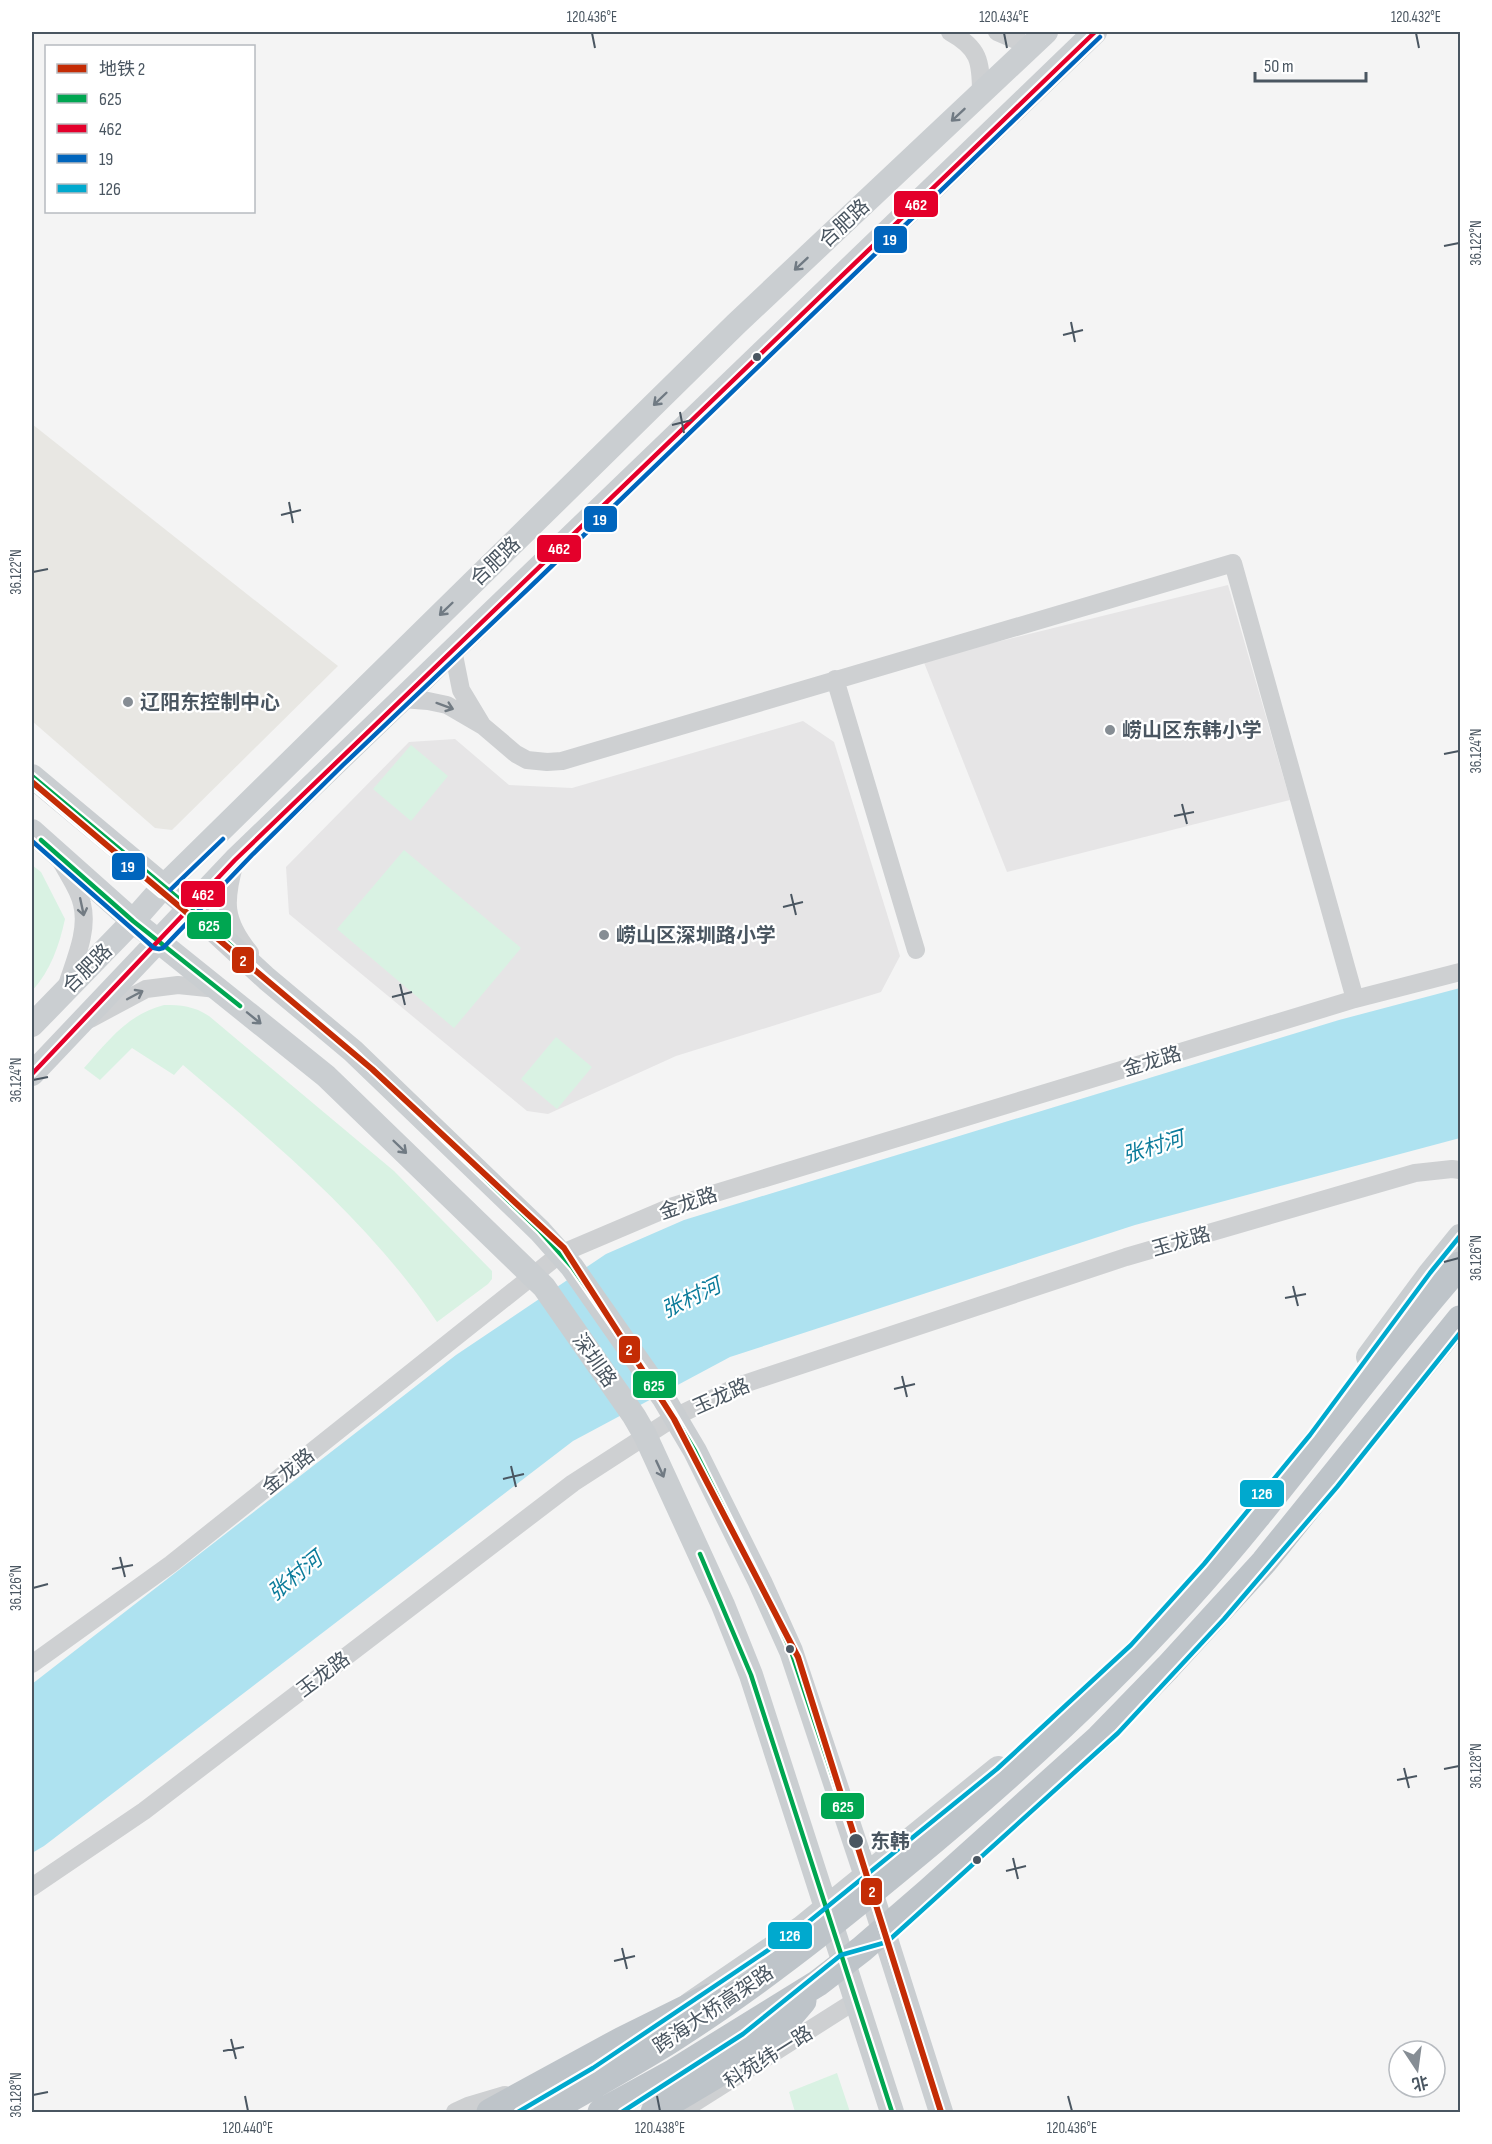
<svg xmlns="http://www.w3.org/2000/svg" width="1492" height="2144" font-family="'Sofia Sans Condensed','Noto Sans SC',sans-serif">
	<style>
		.commercial { fill: #e8e7e3 }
		.education { fill: #e6e5e6 }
		.green { fill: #d9f2e3 }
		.water { fill: #aee2f0 }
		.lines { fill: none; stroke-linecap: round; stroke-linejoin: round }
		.minor { stroke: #ced0d2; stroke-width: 18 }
		.major { stroke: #caced1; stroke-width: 24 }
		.highway { stroke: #bec4c9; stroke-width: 27 }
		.bus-1-casing { stroke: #fff; stroke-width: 9 }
		.bus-2-casing { stroke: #fff; stroke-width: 9 }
		.bus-3-casing { stroke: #fff; stroke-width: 9 }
		.bus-4-casing { stroke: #fff; stroke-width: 9 }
		.bus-1 { stroke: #00a651; stroke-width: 4.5 }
		.bus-2 { stroke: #e4002b; stroke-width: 4.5 }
		.bus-3 { stroke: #0065bd; stroke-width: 4.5 }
		.bus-4 { stroke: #00a9ce; stroke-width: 4.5 }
		.metro-1-casing { stroke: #fff; stroke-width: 10 }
		.metro-1 { stroke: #c42c05; stroke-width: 6 }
		.oneway { stroke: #707a83 }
		.oneway2 { stroke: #727b83 }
		.ticks { fill: none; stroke: #4a5661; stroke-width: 2 }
		.bus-dot { fill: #4a5661; stroke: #fff; stroke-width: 2 }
		.poi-dot { fill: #868d94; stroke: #fff; stroke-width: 2 }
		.labels { text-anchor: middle; stroke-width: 4.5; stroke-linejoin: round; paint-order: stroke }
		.street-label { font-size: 20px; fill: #4a5661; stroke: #fff }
		.poi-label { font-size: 20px; font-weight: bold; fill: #4a5661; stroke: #fff; text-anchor: start }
		.stop-label { font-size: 20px; font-weight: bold; fill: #4a5661; stroke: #fff; text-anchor: start }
		.water-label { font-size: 21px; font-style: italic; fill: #0c7c9b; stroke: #fff }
		.line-badge { stroke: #fff; stroke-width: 2 }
		.badge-label { font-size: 16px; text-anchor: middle; font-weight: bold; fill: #fff }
		.neatline { fill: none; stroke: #4a5661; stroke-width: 2 }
		.ticks-label { font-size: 15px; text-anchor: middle; fill: #4a5661 }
	</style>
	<rect width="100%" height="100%" fill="#f4f4f4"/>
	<path class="commercial" d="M32 424 338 666 172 830 155 828 32 721Z"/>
	<path class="education" d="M1228 585 1290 800 1007 872 923 660Z
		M803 721 834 742 900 956 881 992 676 1056 548 1114 527 1111 289 914 286 867 409 742 455 739 509 785 572 788Z"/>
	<path class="green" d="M411 745 448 776 411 821 373 789Z
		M404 850 521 948 454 1028 337 929Z
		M32 865 41 872 65 919C59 946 51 970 32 991Z
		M164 1005C181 1005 194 1006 209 1016L394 1171 492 1271V1279L488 1284 437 1322C371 1223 274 1142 183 1065L174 1075 132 1048 100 1080 84 1068C108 1041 128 1014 164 1005Z
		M556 1037 592 1067 557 1109 521 1079Z
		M837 2073 850 2112H795L789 2092Z"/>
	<path class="water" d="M1460 988V1138L1135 1225 730 1357 573 1441 44 1846 32 1853V1684L456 1355 606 1254 684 1220 1339 1020Z"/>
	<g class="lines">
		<path class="minor" d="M950 32C979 48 981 61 981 93
			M997 32 1030 46
			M453 650 461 690 482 725
			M835 679 916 950
			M402 699 428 701 447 705 483 726 516 754 527 760 547 762 562 761 1233 563 1355 999
			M61 861C68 875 79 889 82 904 89 931 74 962 66 988
			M235 862C224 901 223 920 250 953
			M90 1019 146 989 178 985 217 989
			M32 1664 171 1564 560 1254 673 1206 1355 999 1460 972
			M32 1887 144 1811 573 1483 675 1417 738 1386 1126 1257 1415 1173 1452 1169 1460 1170
			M455 2112 468 2106 505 2095
			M680 2112 855 2001"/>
		<path class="major" d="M32 776 190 908 267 979 353 1051 540 1231 572 1267 663 1397 695 1451 760 1582 791 1651 866 1876 941 2112
			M32 831 133 921 326 1076 544 1287 634 1416 645 1435 723 1605 751 1675 892 2112
			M32 1025 133 921 163 887 736 324 1046 32
			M32 1074 235 860 1095 32
			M1368 1357 1430 1273 1460 1236
			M690 2004 801 1928 998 1768
			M518 2112 558 2089"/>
		<path class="highway" d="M490 2112 622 2040 709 1997
			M547 2112C588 2088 631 2065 672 2039 754 1987 829 1927 904 1865 1003 1784 1098 1697 1184 1602 1282 1494 1364 1374 1460 1265
			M601 2112 674 2072 818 1983 862 1949 929 1891 1099 1738 1168 1667 1264 1562 1460 1319
			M654 2112 713 2077 776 2033 803 2001"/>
		<g class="bus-1-casing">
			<path id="bus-1" d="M32 776 190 908 267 979 353 1051 540 1231 572 1267 663 1397 695 1451 760 1582 791 1651 866 1876 941 2112
				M41 840 133 921 240 1006
				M700 1554 751 1675 892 2112"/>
		</g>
		<g class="bus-2-casing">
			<path id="bus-2" d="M32 1074 235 860 1095 32"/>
		</g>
		<g class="bus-3-casing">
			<path id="bus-3" d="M32 785 161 894 168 892 223 839
				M32 841 154 948 159 949 163 948 252 855 343 765 529 588 1100 37"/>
		</g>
		<g class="bus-4-casing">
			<path id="bus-4" d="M518 2112 593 2068 801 1928 997 1769 1131 1645 1204 1564 1310 1435 1430 1273 1460 1236
				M622 2112 743 2034 841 1955 887 1942 1118 1733 1224 1619 1337 1487 1460 1333"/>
		</g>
		<use href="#bus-1" class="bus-1"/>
		<use href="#bus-2" class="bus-2"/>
		<use href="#bus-3" class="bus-3"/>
		<use href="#bus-4" class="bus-4"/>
		<g class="metro-1-casing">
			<path id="metro-1" d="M32 782 372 1069 564 1248 674 1419 798 1657 941 2112"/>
		</g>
		<use href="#metro-1" class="metro-1"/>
	</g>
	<defs><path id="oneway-shaft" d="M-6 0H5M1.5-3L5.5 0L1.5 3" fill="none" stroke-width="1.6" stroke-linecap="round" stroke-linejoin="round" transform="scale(1.5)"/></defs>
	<g class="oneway">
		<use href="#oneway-shaft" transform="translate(958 115) rotate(137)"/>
		<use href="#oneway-shaft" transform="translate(801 264) rotate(137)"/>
		<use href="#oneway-shaft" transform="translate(660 399) rotate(136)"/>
		<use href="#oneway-shaft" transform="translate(446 609) rotate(136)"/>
		<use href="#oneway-shaft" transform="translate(254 1018) rotate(39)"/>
		<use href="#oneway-shaft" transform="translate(400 1147) rotate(44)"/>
		<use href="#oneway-shaft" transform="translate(660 1469) rotate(65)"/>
	</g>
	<g class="oneway2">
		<use href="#oneway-shaft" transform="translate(445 706) rotate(20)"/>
		<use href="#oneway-shaft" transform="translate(82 907) rotate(78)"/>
		<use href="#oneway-shaft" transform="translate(135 995) rotate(-28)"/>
	</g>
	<path class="ticks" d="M592 33 595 48M1004 33 1007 48M1416 33 1419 48M1444 246 1459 243M1071 322 1075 342M1063 335 1083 330M680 412 684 433M672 425 692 420M289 502 293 523M281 515 301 510M33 572 48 569M1444 754 1459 751M1182 804 1187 824M1174 816 1194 812M791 894 796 915M783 907 803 902M400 984 405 1005M392 997 412 992M33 1080 48 1077M1444 1262 1459 1258M1293 1286 1298 1306M1285 1298 1306 1294M902 1376 907 1397M894 1389 915 1384M511 1466 516 1487M503 1479 524 1474M120 1557 125 1577M112 1569 133 1565M33 1588 48 1584M1404 1768 1409 1788M1444 1769 1459 1766M1397 1780 1417 1776M1013 1858 1018 1879M1006 1871 1026 1866M622 1948 627 1969M614 1961 635 1956M231 2039 236 2059M223 2051 244 2047M33 2095 48 2092M245 2096 248 2111M657 2096 660 2111M1068 2096 1072 2111"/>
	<g class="bus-dot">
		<circle cx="757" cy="357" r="5"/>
		<circle cx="790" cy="1649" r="5"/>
		<circle cx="856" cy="1841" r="8"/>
		<circle cx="977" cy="1860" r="5"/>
	</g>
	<g class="poi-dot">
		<circle cx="128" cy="702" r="6"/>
		<circle cx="1110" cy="730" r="6"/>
		<circle cx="604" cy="935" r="6"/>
	</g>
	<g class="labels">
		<g class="street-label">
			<text transform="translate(844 223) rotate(-43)" y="7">合肥路</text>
			<text transform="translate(495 561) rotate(-44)" y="7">合肥路</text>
			<text transform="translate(87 968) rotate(-45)" y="7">合肥路</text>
			<text transform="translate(1152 1061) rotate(-17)" y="7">金龙路</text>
			<text transform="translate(688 1203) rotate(-19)" y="7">金龙路</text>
			<text transform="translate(1181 1241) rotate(-16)" y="7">玉龙路</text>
			<text transform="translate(595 1360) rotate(55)" y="7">深圳路</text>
			<text transform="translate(721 1396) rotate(-24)" y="7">玉龙路</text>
			<text transform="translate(288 1471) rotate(-39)" y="7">金龙路</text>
			<text transform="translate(323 1674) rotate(-37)" y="7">玉龙路</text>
			<text transform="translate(713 2009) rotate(-34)" y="7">跨海大桥高架路</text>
			<text transform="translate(768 2057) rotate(-32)" y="7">科苑纬一路</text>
		</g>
		<g class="poi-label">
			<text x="140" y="709">辽阳东控制中心</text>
			<text x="1122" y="737">崂山区东韩小学</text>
			<text x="616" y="942">崂山区深圳路小学</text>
		</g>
		<g class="stop-label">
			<text x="870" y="1848">东韩</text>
		</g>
		<g class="water-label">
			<text transform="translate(1153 1147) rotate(-17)" y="7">张村河</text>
			<text transform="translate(691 1298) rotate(-26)" y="7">张村河</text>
			<text transform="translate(295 1576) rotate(-39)" y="7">张村河</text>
		</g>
	</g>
	<g class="line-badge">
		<rect x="893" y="190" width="46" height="28" rx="6" fill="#e4002b"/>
		<rect x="873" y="225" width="35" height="29" rx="6" fill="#0065bd"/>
		<rect x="583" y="505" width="35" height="28" rx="6" fill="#0065bd"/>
		<rect x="536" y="534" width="46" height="29" rx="6" fill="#e4002b"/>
		<rect x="111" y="852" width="35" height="29" rx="6" fill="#0065bd"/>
		<rect x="180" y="880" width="46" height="28" rx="6" fill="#e4002b"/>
		<rect x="186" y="911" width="46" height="29" rx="6" fill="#00a651"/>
		<rect x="231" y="946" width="24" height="28" rx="6" fill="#c42c05"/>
		<rect x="618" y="1335" width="23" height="29" rx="6" fill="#c42c05"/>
		<rect x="632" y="1370" width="45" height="29" rx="6" fill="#00a651"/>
		<rect x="1239" y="1479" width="46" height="29" rx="6" fill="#00a9ce"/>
		<rect x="820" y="1792" width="45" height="28" rx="6" fill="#00a651"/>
		<rect x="860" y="1877" width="23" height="29" rx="6" fill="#c42c05"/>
		<rect x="767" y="1921" width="46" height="29" rx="6" fill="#00a9ce"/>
	</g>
	<g class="badge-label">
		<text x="916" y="210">462</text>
		<text x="890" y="245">19</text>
		<text x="600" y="525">19</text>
		<text x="559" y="554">462</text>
		<text x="128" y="872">19</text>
		<text x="203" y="900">462</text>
		<text x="209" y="931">625</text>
		<text x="243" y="966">2</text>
		<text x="629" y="1355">2</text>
		<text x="654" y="1391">625</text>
		<text x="1262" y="1499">126</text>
		<text x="843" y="1812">625</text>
		<text x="872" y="1897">2</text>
		<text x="790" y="1941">126</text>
	</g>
	<rect width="1492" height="2144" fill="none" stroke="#ffffff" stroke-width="66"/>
	<rect x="45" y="45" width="210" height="168" fill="#ffffff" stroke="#b7bbc0" stroke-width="1.5"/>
	<rect x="57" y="64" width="30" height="9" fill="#c42c05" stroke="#b7bbc0" stroke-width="1.5"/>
	<text x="99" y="75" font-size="18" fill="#4a5661">地铁 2</text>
	<rect x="57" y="94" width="30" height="9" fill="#00a651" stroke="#b7bbc0" stroke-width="1.5"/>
	<text x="99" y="105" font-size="18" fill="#4a5661">625</text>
	<rect x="57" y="124" width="30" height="9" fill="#e4002b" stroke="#b7bbc0" stroke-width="1.5"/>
	<text x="99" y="135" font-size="18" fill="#4a5661">462</text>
	<rect x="57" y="154" width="30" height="9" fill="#0065bd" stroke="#b7bbc0" stroke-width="1.5"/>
	<text x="99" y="165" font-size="18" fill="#4a5661">19</text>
	<rect x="57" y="184" width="30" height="9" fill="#00a9ce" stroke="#b7bbc0" stroke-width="1.5"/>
	<text x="99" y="195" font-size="18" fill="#4a5661">126</text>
	<g transform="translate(1417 2069) rotate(167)"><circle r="28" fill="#ffffff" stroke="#b7bbc0" stroke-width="1.5"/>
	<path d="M0-4.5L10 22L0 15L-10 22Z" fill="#868d94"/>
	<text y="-9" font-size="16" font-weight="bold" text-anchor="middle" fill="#4a5661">北</text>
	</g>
	<path d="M1255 72v9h111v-9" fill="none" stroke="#4a5661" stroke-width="3"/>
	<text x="1264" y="72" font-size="18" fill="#4a5661" stroke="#ffffff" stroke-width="4.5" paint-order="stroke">50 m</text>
	<rect x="33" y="33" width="1426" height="2078" class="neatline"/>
	<g class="ticks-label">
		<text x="592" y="22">120.436°E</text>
		<text x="1004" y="22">120.434°E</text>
		<text x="1416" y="22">120.432°E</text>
		<text transform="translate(1476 243) rotate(-90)" y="5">36.122°N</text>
		<text transform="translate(16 572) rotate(-90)" y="5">36.122°N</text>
		<text transform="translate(1476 751) rotate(-90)" y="5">36.124°N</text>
		<text transform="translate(16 1080) rotate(-90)" y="5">36.124°N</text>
		<text transform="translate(1476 1258) rotate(-90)" y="5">36.126°N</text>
		<text transform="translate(16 1588) rotate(-90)" y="5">36.126°N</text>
		<text transform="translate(1476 1766) rotate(-90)" y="5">36.128°N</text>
		<text transform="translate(16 2095) rotate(-90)" y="5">36.128°N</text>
		<text x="248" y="2133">120.440°E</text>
		<text x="660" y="2133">120.438°E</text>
		<text x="1072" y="2133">120.436°E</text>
	</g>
</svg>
